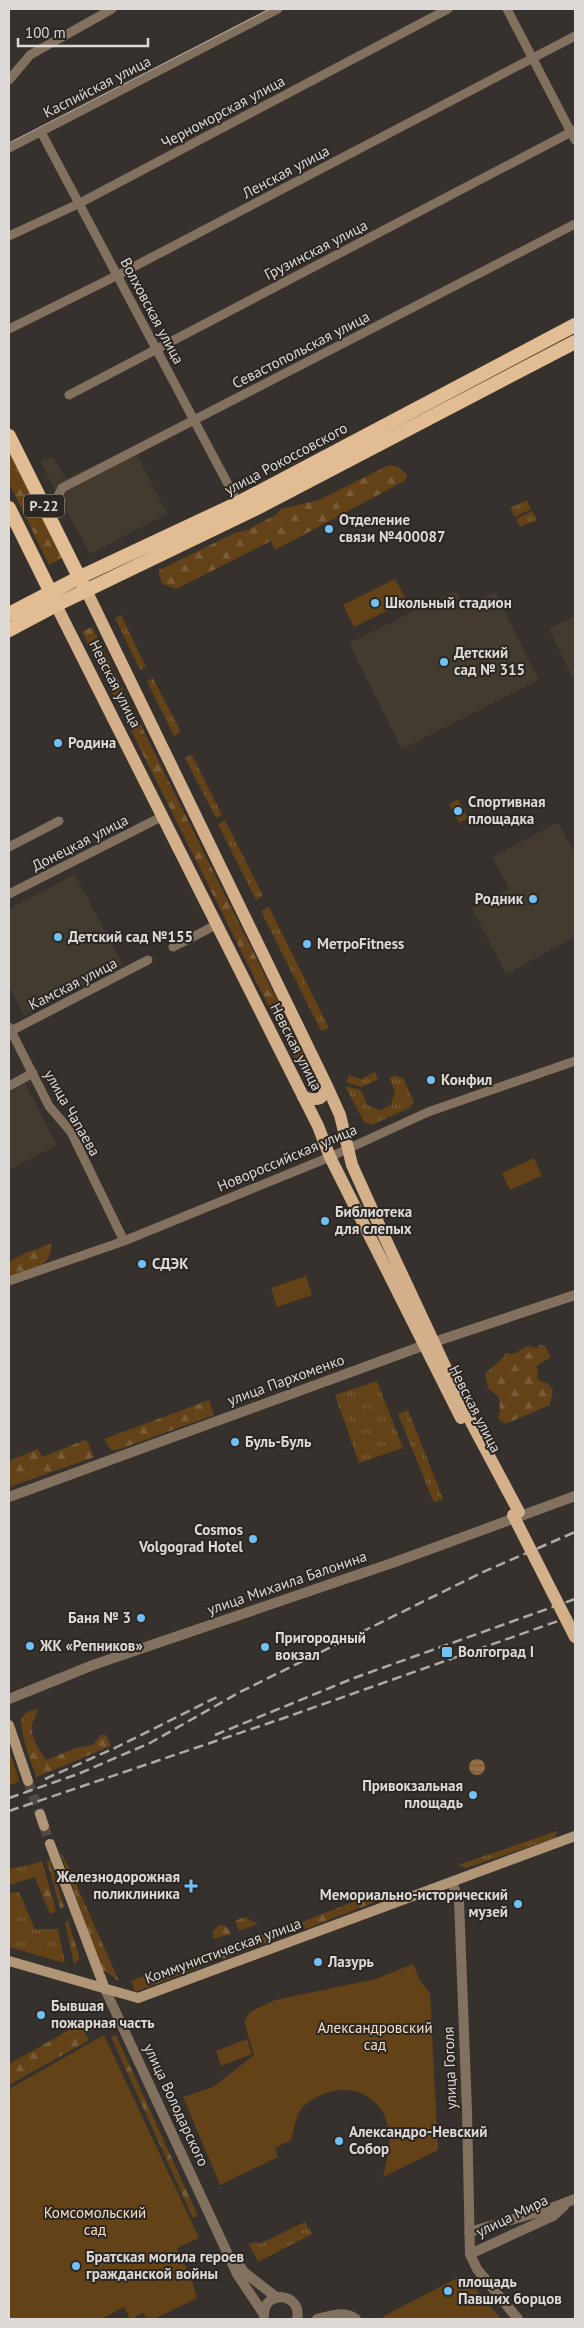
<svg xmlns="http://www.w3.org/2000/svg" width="584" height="2328" font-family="'PT Sans',sans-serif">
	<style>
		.built { fill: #433a30 }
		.grass { fill: url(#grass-tufts) }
		.forest { fill: url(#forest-firs) }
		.green { fill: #634218 }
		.water { fill: url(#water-rules) }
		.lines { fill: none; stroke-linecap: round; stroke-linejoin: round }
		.secondary-tunnel { stroke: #4f4a46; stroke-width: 10; stroke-dasharray: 10 5; stroke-linecap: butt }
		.minor { stroke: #83715f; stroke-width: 9 }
		.tertiary { stroke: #83715f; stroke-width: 10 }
		.secondary { stroke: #b09577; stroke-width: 10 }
		.primary { stroke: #d3b089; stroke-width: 12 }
		.trunk { stroke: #e2bc92; stroke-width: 14 }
		.tram { stroke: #aeaba7; stroke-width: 1 }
		.rail { stroke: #aeaba7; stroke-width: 2.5; stroke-dasharray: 10 5; stroke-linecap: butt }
		.primary-bridge { stroke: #d3b089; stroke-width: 12 }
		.poi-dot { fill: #71c1f5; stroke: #2c2722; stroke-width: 2 }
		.labels { text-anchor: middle; stroke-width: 4; stroke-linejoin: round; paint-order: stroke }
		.shield { fill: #2c2722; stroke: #a7a4a0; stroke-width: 1 }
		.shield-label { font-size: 14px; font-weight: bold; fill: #dcd9d6 }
		.street-label { font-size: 15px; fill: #dcd9d6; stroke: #2c2722 }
		.poi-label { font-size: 15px; font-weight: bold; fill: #dcd9d6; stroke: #2c2722; text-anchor: start }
		.park-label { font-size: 15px; fill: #f6dec5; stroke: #2c2722 }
	</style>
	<defs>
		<pattern id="grass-tufts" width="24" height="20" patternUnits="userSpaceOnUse" patternTransform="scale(1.25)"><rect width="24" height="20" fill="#634218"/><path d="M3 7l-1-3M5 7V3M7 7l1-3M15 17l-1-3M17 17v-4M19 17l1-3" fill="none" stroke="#795d39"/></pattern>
		<pattern id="forest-firs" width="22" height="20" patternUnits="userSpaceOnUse" patternTransform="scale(1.25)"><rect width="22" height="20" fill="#634218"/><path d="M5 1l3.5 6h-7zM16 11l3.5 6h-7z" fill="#795d39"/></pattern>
		<pattern id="water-rules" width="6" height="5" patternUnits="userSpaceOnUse" patternTransform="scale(1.25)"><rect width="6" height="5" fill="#946e42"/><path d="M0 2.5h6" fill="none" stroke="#735c41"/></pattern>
	</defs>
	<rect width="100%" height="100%" fill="#36312c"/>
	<path class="built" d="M133 447 167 514 90 554 40 462 53 457 66 479Z
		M456 590 465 607 495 592 539 680 402 749 349 643Z
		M575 616V683L549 629Z
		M558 822 575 853V937L506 974 472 908 509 889 492 857Z
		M75 874 122 964 24 1016 9 987V909Z
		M25 1083 57 1145 9 1170V1092Z"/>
	<path class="grass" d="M527 500 531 509 515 517 510 508Z
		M532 511 537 520 520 527 516 519Z
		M121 615 146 667 140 670 115 618Z
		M153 678 181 732 174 736 147 681Z
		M192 755 222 815 216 818 185 758Z
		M225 820 263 896 256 900 218 824Z
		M269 907 329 1028 321 1031 261 911Z
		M375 1072 378 1079 361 1087 346 1082 349 1075 361 1079Z
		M394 1076 403 1078 414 1102 409 1108 372 1125 364 1122 345 1086 361 1090 367 1105 380 1110 391 1105 395 1091 389 1078Z
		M377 1381 403 1448 359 1463 335 1395Z
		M408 1410 443 1499 434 1503 398 1414Z
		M9 1749 19 1781 9 1786Z
		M557 1831 555 1838 466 1868 458 1865Z
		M30 1865 35 1877 9 1885V1869Z
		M19 1892 35 1929H58L65 1963 9 1947V1893Z
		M197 1956 201 1967 135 1992 131 1981Z
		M305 2222 312 2234 258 2262 249 2244 256 2242 259 2244Z"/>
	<path class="forest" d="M9 449 62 558 49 565 9 483Z
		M389 465 398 467 407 475 406 480 275 550 271 541 176 589 163 584 159 576V570L237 532 245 531 276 515 281 509 319 500Z
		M92 627 316 1078 307 1083 82 632Z
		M51 1244C53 1268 26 1272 9 1278V1262L23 1254Z
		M540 1345 545 1346 551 1357 536 1366 538 1372 537 1379 548 1384 553 1390 550 1405 505 1424 498 1418 500 1411 499 1397 488 1388 485 1374 504 1357 505 1353 514 1354 527 1346 537 1348Z
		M209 1400 214 1415 117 1450H111L104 1439Z
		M85 1440 88 1442 94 1457 9 1487V1461L38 1449 42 1457Z
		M37 1709C38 1717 33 1718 32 1725 30 1737 40 1751 46 1760L76 1748 93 1745 101 1735H106L111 1746 36 1777C33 1765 16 1726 23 1716 26 1711 32 1711 37 1709Z
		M60 1852 69 1868 119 1981 102 1969Z
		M50 1860 64 1907 60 1908 47 1861Z
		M42 1861 56 1911 50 1914 30 1865Z
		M386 1889 388 1897 305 1929 302 1922Z
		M245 1917 258 1924 239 1931 235 1921Z
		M68 1921 79 1955V1959L74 1964 65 1922Z
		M219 1925 226 1926 231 1934 213 1939V1931Z
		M270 1930 274 1940 208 1964 205 1954Z
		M80 2024 89 2040 9 2085V2064Z
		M116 2035 198 2216 193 2218 111 2037Z"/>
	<path class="green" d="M395 579 407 601 354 627 343 605Z
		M458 799 468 818 459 823 449 804Z
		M534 1158 542 1176 510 1190 502 1173Z
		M306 1276 312 1295 277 1307 271 1288Z
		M413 1964 420 1980 430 1993 438 2150 383 2177C386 2162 391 2147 389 2132 385 2097 352 2081 321 2095 314 2099 307 2102 302 2108 295 2117 294 2130 291 2140L275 2148 278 2157 220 2185 183 2097 213 2087 254 2055 244 2021 250 2012 275 2000 376 1979Z
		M104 2035 199 2238 177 2248 191 2278 197 2298 154 2319H147L143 2313 136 2316 137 2319H130L124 2307 101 2319H9V2089Z
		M247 2039 252 2054 221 2066 216 2051Z
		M459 2277 468 2280 501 2319H383L384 2316Z"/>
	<path class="water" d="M469 1767a8 8 0 1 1 16 0a8 8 0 1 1-16 0Z"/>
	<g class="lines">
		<path class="secondary-tunnel" d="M28 1781 40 1814
			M44 1826 50 1844"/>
		<path class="minor" d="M507 9 575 140
			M9 80 30 55 112 9
			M41 132 238 503
			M9 148 278 9
			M9 236 78 204 448 9
			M9 329 118 275 575 36
			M69 395 575 130
			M44 506 56 500 62 488 575 224
			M9 847 59 821
			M9 894 163 816
			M173 947 216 925
			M9 1027 49 1106 71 1132 124 1241
			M11 1031 148 960
			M9 1086 33 1073
			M9 1281 124 1241 330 1157 428 1112 575 1061"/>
		<path class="tertiary" d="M9 1497 425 1345 575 1295
			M9 1699 93 1665 395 1562 575 1496
			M452 1882 459 1901 467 2111 470 2254 477 2269 518 2319
			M105 1989 237 2274 263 2313
			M469 2232 549 2209 575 2199
			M470 2254 553 2216 564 2206
			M235 2259 244 2272 276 2297
			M264 2316C263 2288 303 2293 297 2319
			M317 2319C331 2316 344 2310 356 2319"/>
		<path class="secondary" d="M9 1725 28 1781
			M40 1814 44 1826
			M50 1844 105 1989
			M9 1961 138 1998 575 1836"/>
		<path class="primary" d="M86 590 326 1084 340 1115 352 1165 385 1238 472 1424 519 1512
			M56 605 318 1126 330 1157 461 1418
			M303 1097C317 1101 325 1101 326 1084"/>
		<path class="trunk" d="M9 436 83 585
			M9 508 54 599
			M9 614 80 577 238 503 575 325
			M9 630 56 605 257 508 575 342"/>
		<path class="tram" d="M9 143 270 9"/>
		<path class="rail" d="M215 1735 354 1678 575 1599
			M45 1779 115 1748 221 1695
			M9 1798 78 1774 150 1743 240 1692 481 1573 575 1532
			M9 1811 284 1718 575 1615"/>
		<path class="primary-bridge" d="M513 1515 575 1637"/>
	</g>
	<g class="poi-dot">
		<circle cx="329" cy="529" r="5"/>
		<circle cx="375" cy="603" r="5"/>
		<circle cx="444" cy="662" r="5"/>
		<circle cx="58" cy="743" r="5"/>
		<circle cx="458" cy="811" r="5"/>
		<circle cx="533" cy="899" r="5"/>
		<circle cx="58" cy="937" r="5"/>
		<circle cx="307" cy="944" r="5"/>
		<circle cx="431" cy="1080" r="5"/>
		<circle cx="325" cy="1221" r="5"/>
		<circle cx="142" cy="1264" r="5"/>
		<circle cx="235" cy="1442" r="5"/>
		<circle cx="253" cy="1539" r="5"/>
		<circle cx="141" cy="1618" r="5"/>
		<circle cx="30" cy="1646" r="5"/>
		<circle cx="265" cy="1647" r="5"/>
		<rect x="441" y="1646" width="12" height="12" rx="2.5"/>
		<circle cx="473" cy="1795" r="5"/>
		<path d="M188.5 1878.5h5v5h5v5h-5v5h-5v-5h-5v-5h5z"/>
		<circle cx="518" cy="1904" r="5"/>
		<circle cx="318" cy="1962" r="5"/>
		<circle cx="41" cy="2015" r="5"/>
		<circle cx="339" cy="2141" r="5"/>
		<circle cx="76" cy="2266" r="5"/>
		<circle cx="448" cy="2291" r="5"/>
	</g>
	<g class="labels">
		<rect class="shield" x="24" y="494.5" width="40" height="23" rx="4"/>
		<g class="shield-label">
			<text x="44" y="511">Р-22</text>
		</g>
		<g class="street-label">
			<text transform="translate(97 87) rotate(-27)" y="5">Каспийская улица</text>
			<text transform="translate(223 112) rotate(-28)" y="5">Черноморская улица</text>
			<text transform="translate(286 172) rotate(-28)" y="5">Ленская улица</text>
			<text transform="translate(316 250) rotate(-27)" y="5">Грузинская улица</text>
			<text transform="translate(152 311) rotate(62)" y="5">Волховская улица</text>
			<text transform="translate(301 350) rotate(-27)" y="5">Севастопольская улица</text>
			<text transform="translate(286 459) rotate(-28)" y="5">улица Рокоссовского</text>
			<text transform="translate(115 684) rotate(63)" y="5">Невская улица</text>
			<text transform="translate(80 843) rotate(-27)" y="5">Донецкая улица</text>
			<text transform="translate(73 984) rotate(-27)" y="5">Камская улица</text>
			<text transform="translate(296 1047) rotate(63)" y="5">Невская улица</text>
			<text transform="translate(72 1113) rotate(60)" y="5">улица Чапаева</text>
			<text transform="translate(287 1158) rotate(-23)" y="5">Новороссийская улица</text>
			<text transform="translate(286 1380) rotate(-20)" y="5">улица Пархоменко</text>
			<text transform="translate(475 1409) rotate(63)" y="5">Невская улица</text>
			<text transform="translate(287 1583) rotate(-19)" y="5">улица Михаила Балонина</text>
			<text transform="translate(223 1951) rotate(-20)" y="5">Коммунистическая улица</text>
			<text transform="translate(450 2068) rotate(-92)" y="5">улица Гоголя</text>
			<text transform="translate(176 2105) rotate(65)" y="5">улица Володарского</text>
			<text transform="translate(512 2216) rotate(-26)" y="5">улица Мира</text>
		</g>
		<g class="poi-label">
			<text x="339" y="525">Отделение<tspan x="339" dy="17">связи №400087</tspan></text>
			<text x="385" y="608">Школьный стадион</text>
			<text x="454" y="658">Детский<tspan x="454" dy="17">сад № 315</tspan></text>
			<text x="68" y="748">Родина</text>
			<text x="468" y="807">Спортивная<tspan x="468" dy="17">площадка</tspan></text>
			<text x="523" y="904" text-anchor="end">Родник</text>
			<text x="68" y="942">Детский сад №155</text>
			<text x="317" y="949">МетроFitness</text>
			<text x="441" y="1085">Конфил</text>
			<text x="335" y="1217">Библиотека<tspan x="335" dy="17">для слепых</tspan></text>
			<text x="152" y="1269">СДЭК</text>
			<text x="245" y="1447">Буль-Буль</text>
			<text x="243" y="1535" text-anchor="end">Cosmos<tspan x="243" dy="17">Volgograd Hotel</tspan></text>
			<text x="131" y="1623" text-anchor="end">Баня № 3</text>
			<text x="275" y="1643">Пригородный<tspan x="275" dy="17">вокзал</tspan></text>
			<text x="40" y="1651">ЖК «Репников»</text>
			<text x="458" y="1657">Волгоград I</text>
			<text x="463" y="1791" text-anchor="end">Привокзальная<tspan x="463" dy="17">площадь</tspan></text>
			<text x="180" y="1882" text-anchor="end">Железнодорожная<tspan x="180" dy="17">поликлиника</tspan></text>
			<text x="508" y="1900" text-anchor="end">Мемориально-исторический<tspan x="508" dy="17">музей</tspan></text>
			<text x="328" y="1967">Лазурь</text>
			<text x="51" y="2011">Бывшая<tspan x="51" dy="17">пожарная часть</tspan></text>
			<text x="349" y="2137">Александро-Невский<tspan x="349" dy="17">Собор</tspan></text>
			<text x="86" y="2262">Братская могила героев<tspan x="86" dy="17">гражданской войны</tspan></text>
			<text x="458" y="2287">площадь<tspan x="458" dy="17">Павших борцов</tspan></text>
		</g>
		<g class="park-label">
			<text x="375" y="2033">Александровский<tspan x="375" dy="17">сад</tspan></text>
			<text x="95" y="2218">Комсомольский<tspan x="95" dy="17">сад</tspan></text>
		</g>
	</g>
	<rect width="584" height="2328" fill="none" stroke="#dcd9d6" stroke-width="20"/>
	<path d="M18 38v8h130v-8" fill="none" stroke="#dcd9d6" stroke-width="2.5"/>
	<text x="25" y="38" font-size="15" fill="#dcd9d6" stroke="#2c2722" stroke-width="4" paint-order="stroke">100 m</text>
</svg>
